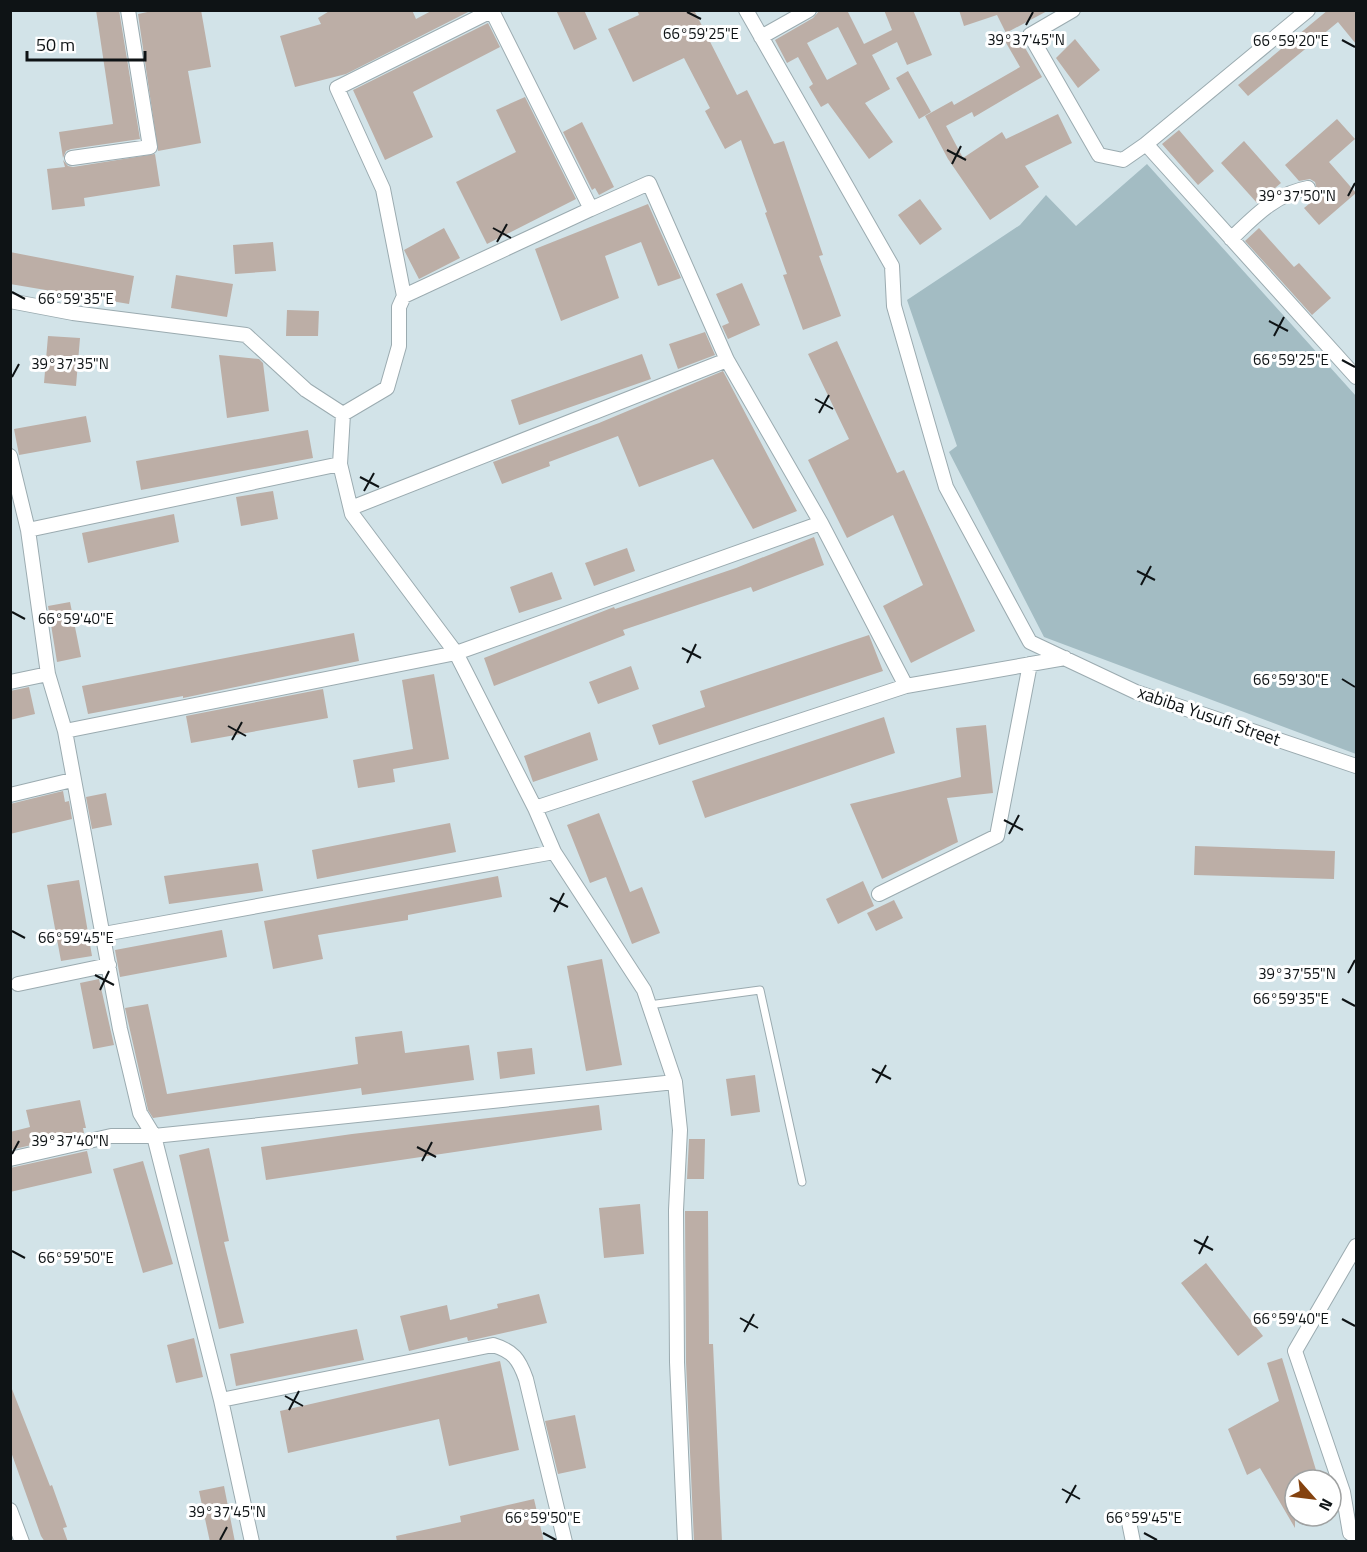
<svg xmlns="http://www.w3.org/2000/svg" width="1367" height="1552" font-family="'Titillium Web',sans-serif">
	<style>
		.green { fill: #a3bcc3 }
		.building { fill: #bcaea6; fill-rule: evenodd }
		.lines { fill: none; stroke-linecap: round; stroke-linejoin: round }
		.lane-casing { stroke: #9babb0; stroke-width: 9 }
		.street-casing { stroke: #9babb0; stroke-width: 16 }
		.lane { stroke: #fff; stroke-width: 7 }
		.street { stroke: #fff; stroke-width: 14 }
		.ticks { fill: none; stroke: #0e1315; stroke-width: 2 }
		.labels { text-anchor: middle; stroke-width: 6; stroke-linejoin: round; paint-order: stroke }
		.street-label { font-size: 18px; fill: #0e1315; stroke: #fff }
		.ticks-label { font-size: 15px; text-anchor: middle; fill: #0e1315; stroke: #fff; stroke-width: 6; stroke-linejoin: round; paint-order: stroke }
	</style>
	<rect width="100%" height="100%" fill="#d2e3e8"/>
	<path class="green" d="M1147 164 1356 396V754L1044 637 949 452 957 446 907 300 1020 225 1046 195 1076 226Z"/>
	<path class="building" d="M96 10H119L140 139 71 149 66 151 63 158 59 132 113 124Z
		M157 10H201L211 67 188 71 201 143 158 151 138 14Z
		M331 10H412L416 19 433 10H472L346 74 295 87 280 36 321 24 318 18Z
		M556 10H584L597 39 574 50Z
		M637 10H694L737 95 747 90 774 144 784 141 823 255 819 256 841 316 803 330 783 275 787 274 765 213 767 212 741 140 725 149 705 111 710 108 684 58 633 82 608 29 639 15Z
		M820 10H847L864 44 892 30 884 10H913L932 55 907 65 897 42 872 55 890 89 865 103 893 142 869 159 828 103 821 107 809 87 813 84 798 57 787 63 775 40 813 18ZM838 27 857 64 827 80 807 43Z
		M959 10H1049L1006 33 997 15 964 26Z
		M1328 10H1356V44L1338 22 1248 96 1238 85Z
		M488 23 500 47 413 92 433 137 385 160 353 90Z
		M1017 34 1042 77 974 117 972 112 946 126 963 158 1002 132 1006 139 1058 114 1072 143 1025 166 1039 187 990 220 948 159 925 116 952 101 954 105 1020 67 1005 41Z
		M1075 39 1100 70 1078 88 1056 58Z
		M908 71 931 112 919 119 896 78Z
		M525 97 576 199 487 244 456 182 516 152 496 110Z
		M1337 119 1355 139 1329 162 1356 193 1319 225 1304 208 1315 199 1312 196 1317 190 1315 182 1310 179 1299 181 1285 165Z
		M582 122 614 187 599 195 595 188 592 190 563 132Z
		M1179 130 1214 171 1198 185 1162 144Z
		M1244 141 1281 183 1257 203 1221 163Z
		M155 154 160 186 84 198 85 206 52 210 47 169 65 167 63 160 68 166 73 167Z
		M920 199 942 229 920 245 898 215Z
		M648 204 681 278 658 286 641 242 605 256 619 298 561 321 535 249Z
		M444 228 460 258 419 279 404 250Z
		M1259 228 1294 267 1299 263 1331 298 1312 315 1245 241Z
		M273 242 276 271 235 274 233 245Z
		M10 252 134 276 129 304 10 284Z
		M176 275 233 284 227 317 171 308Z
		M742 283 760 325 728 339 722 326 729 323 716 294Z
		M287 310 319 311 318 336H286Z
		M705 332 715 355 678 369 669 344Z
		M48 336 80 338 76 386 44 383Z
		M837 341 897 473 904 470 975 631 911 663 883 606 923 585 893 515 847 538 808 460 849 439 808 354Z
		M642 354 651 379 519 425 511 400Z
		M219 355 259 359 263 363 269 411 227 418Z
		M723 371 797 511 753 529 713 459 639 487 618 436 549 462 550 466 502 484 493 462 599 423Z
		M86 416 91 442 19 455 14 429Z
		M308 430 313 458 141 490 136 461Z
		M273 491 278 519 241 526 236 497Z
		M174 514 179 542 88 563 82 533Z
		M814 537 824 565 753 592 751 587 623 630 625 635 494 686 484 658 614 607 615 609 736 568Z
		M627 548 635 571 594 586 585 563Z
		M552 572 562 599 519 613 510 587Z
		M70 602 81 657 57 662 48 606Z
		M354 633 359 661 183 698V696L88 714 82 686Z
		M869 635 883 671 659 745 652 725 705 707 700 691Z
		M631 666 639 689 598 704 589 682Z
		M434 674 449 759 393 769 395 782 358 788 353 760 413 749 402 680Z
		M29 687 35 714 10 720V691Z
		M323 689 328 718 191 743 186 716Z
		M884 717 895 753 705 818 692 781Z
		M986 725 993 793 947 798 958 842 882 879 850 804 961 777 956 728Z
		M590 732 598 760 533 782 524 756Z
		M63 791 65 802 69 801 72 819 10 834V804Z
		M106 793 112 825 92 829 86 797Z
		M599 813 630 892 642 887 660 933 632 944 606 877 590 883 567 825Z
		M450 823 456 852 317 879 312 850Z
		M1195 846 1335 851 1334 879 1194 875Z
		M258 863 263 891 169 904 164 876Z
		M498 876 502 897 408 915V920L318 935 323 959 273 969 264 921Z
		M79 880 92 956 61 961 47 885Z
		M863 881 874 906 838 924 826 899Z
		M894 900 903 918 876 931 867 913Z
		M222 930 227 957 120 977 115 950Z
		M602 959 622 1065 586 1071 567 966Z
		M99 979 114 1045 93 1049 80 983Z
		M148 1004 167 1094 358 1064 355 1037 402 1031 405 1053 469 1045 474 1080 362 1095 361 1088 153 1118 148 1110 125 1008Z
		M532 1048 535 1074 500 1079 497 1052Z
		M755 1075 760 1112 731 1116 726 1079Z
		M80 1100 86 1128H83L84 1133 10 1150V1132L30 1127 26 1110Z
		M599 1105 602 1130 266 1180 261 1147 352 1134Z
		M689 1139H705L704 1179H687Z
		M209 1148 229 1241 224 1242 244 1323 219 1329 179 1155Z
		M87 1151 92 1173 10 1192V1168Z
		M143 1161 173 1264 143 1273 113 1169Z
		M640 1204 644 1254 604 1258 599 1208Z
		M685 1211H708L709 1344H713L722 1542H694L686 1362Z
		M1206 1263 1263 1336 1238 1356 1181 1283Z
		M539 1294 547 1323 468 1341 467 1337 409 1351 400 1316 447 1305 450 1320 498 1308 497 1304Z
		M357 1329 364 1360 236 1386 230 1354Z
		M194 1338 203 1377 176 1383 167 1345Z
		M1282 1358 1319 1480H1295V1528L1260 1468 1247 1475 1228 1429 1279 1401 1267 1363Z
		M500 1361 519 1450 449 1466 439 1419 288 1453 280 1411Z
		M10 1384 50 1486 52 1485 67 1527 63 1528 68 1542H45L41 1536 10 1449Z
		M575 1415 586 1468 558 1474 545 1421Z
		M224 1486 235 1542H210L199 1491Z
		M534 1499 544 1542H397L396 1536 461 1522 460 1516Z"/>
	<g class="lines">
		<g class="lane-casing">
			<path id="lane" d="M649 1005 760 990 802 1182"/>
		</g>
		<g class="street-casing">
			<path id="street" d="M746 10 892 266 894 306 946 487 1030 642 1136 692 1356 766
				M1073 10 1030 35 1099 155 1123 160 1146 144 1356 377
				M492 11 591 209 649 183 727 360 821 523 906 686
				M761 37 809 10
				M1146 144 1308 10
				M72 158 150 147 128 10
				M1231 239C1254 217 1275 194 1308 188
				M404 296 591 209
				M10 301 73 313 246 335 306 390 343 414 387 388 399 346V307L404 296 383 189 337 88 493 10
				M343 414 340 464 352 514 456 653 535 808 554 852 644 990 675 1082 680 1130 676 1210 677 1362 685 1542
				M10 456 28 530 48 674 65 731 120 1029 140 1113 154 1136 221 1400 252 1542
				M351 508 727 360
				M28 530 340 464
				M10 682 48 674
				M65 731 456 653 821 523
				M10 795 72 780
				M535 808 906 686 1065 658
				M879 894 997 836 1030 664
				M104 934 554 852
				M18 984 109 965
				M10 1159 111 1136H154L675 1082
				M1356 1246 1295 1351 1343 1492 1350 1533 1356 1537
				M221 1400 493 1345C513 1351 519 1359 526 1379L565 1542
				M10 1510 22 1542
				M1129 1522 1133 1542"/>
		</g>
		<use href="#lane" class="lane"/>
		<use href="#street" class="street"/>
	</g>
	<path class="ticks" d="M687 12 701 19M1026 25 1033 12M1342 40 1355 47M947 150 966 160M952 164 961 146M1348 196 1355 183M493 228 511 238M497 242 507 224M12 292 25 299M1269 321 1288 331M1274 336 1284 317M1342 360 1355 367M12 377 19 364M815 399 833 409M819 413 829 395M360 477 379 487M364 491 374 473M1137 571 1155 580M1141 585 1151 566M12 612 25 619M682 648 701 658M687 663 696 644M1342 679 1355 687M228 726 246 736M232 740 242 722M1004 820 1023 830M1009 834 1019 815M550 898 568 907M554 912 564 893M12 931 25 938M1348 973 1355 960M95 975 114 985M100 990 109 971M1342 999 1355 1006M872 1069 891 1079M876 1083 886 1065M417 1147 436 1157M12 1154 19 1141M422 1161 432 1142M1194 1240 1213 1250M12 1251 25 1258M1199 1254 1208 1236M740 1318 758 1328M1342 1319 1355 1326M744 1332 754 1314M285 1396 303 1406M289 1410 299 1391M1062 1489 1080 1499M1066 1503 1076 1485M543 1533 556 1540M1144 1533 1157 1540M220 1540 227 1527"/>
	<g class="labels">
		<g class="street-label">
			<text transform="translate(1209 716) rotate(19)" y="6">xabiba Yusufi Street</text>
		</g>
	</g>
	<g class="ticks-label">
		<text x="701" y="39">66°59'25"E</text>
		<text x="1026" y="45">39°37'45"N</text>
		<text x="1291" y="46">66°59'20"E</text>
		<text x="1297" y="201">39°37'50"N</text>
		<text x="76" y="304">66°59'35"E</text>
		<text x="1291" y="365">66°59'25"E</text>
		<text x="70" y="369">39°37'35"N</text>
		<text x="76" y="624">66°59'40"E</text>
		<text x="1291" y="685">66°59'30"E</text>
		<text x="76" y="943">66°59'45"E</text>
		<text x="1297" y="979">39°37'55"N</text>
		<text x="1291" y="1004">66°59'35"E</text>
		<text x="70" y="1146">39°37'40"N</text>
		<text x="76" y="1263">66°59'50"E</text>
		<text x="1291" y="1324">66°59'40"E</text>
		<text x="227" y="1517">39°37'45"N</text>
		<text x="543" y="1523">66°59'50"E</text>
		<text x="1144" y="1523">66°59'45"E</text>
	</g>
	<rect width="1367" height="1552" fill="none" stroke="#0e1315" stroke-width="24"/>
	<g transform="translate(1313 1498) rotate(118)"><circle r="28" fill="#ffffff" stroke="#9fa1a1" stroke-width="1.5"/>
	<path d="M0-4.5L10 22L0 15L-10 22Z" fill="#84420f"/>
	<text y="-9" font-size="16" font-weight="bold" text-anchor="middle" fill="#0e1315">N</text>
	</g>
	<path d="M27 51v9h118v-9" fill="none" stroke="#0e1315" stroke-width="3"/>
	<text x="36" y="51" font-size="18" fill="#0e1315" stroke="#ffffff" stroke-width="4.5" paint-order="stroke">50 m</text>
</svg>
